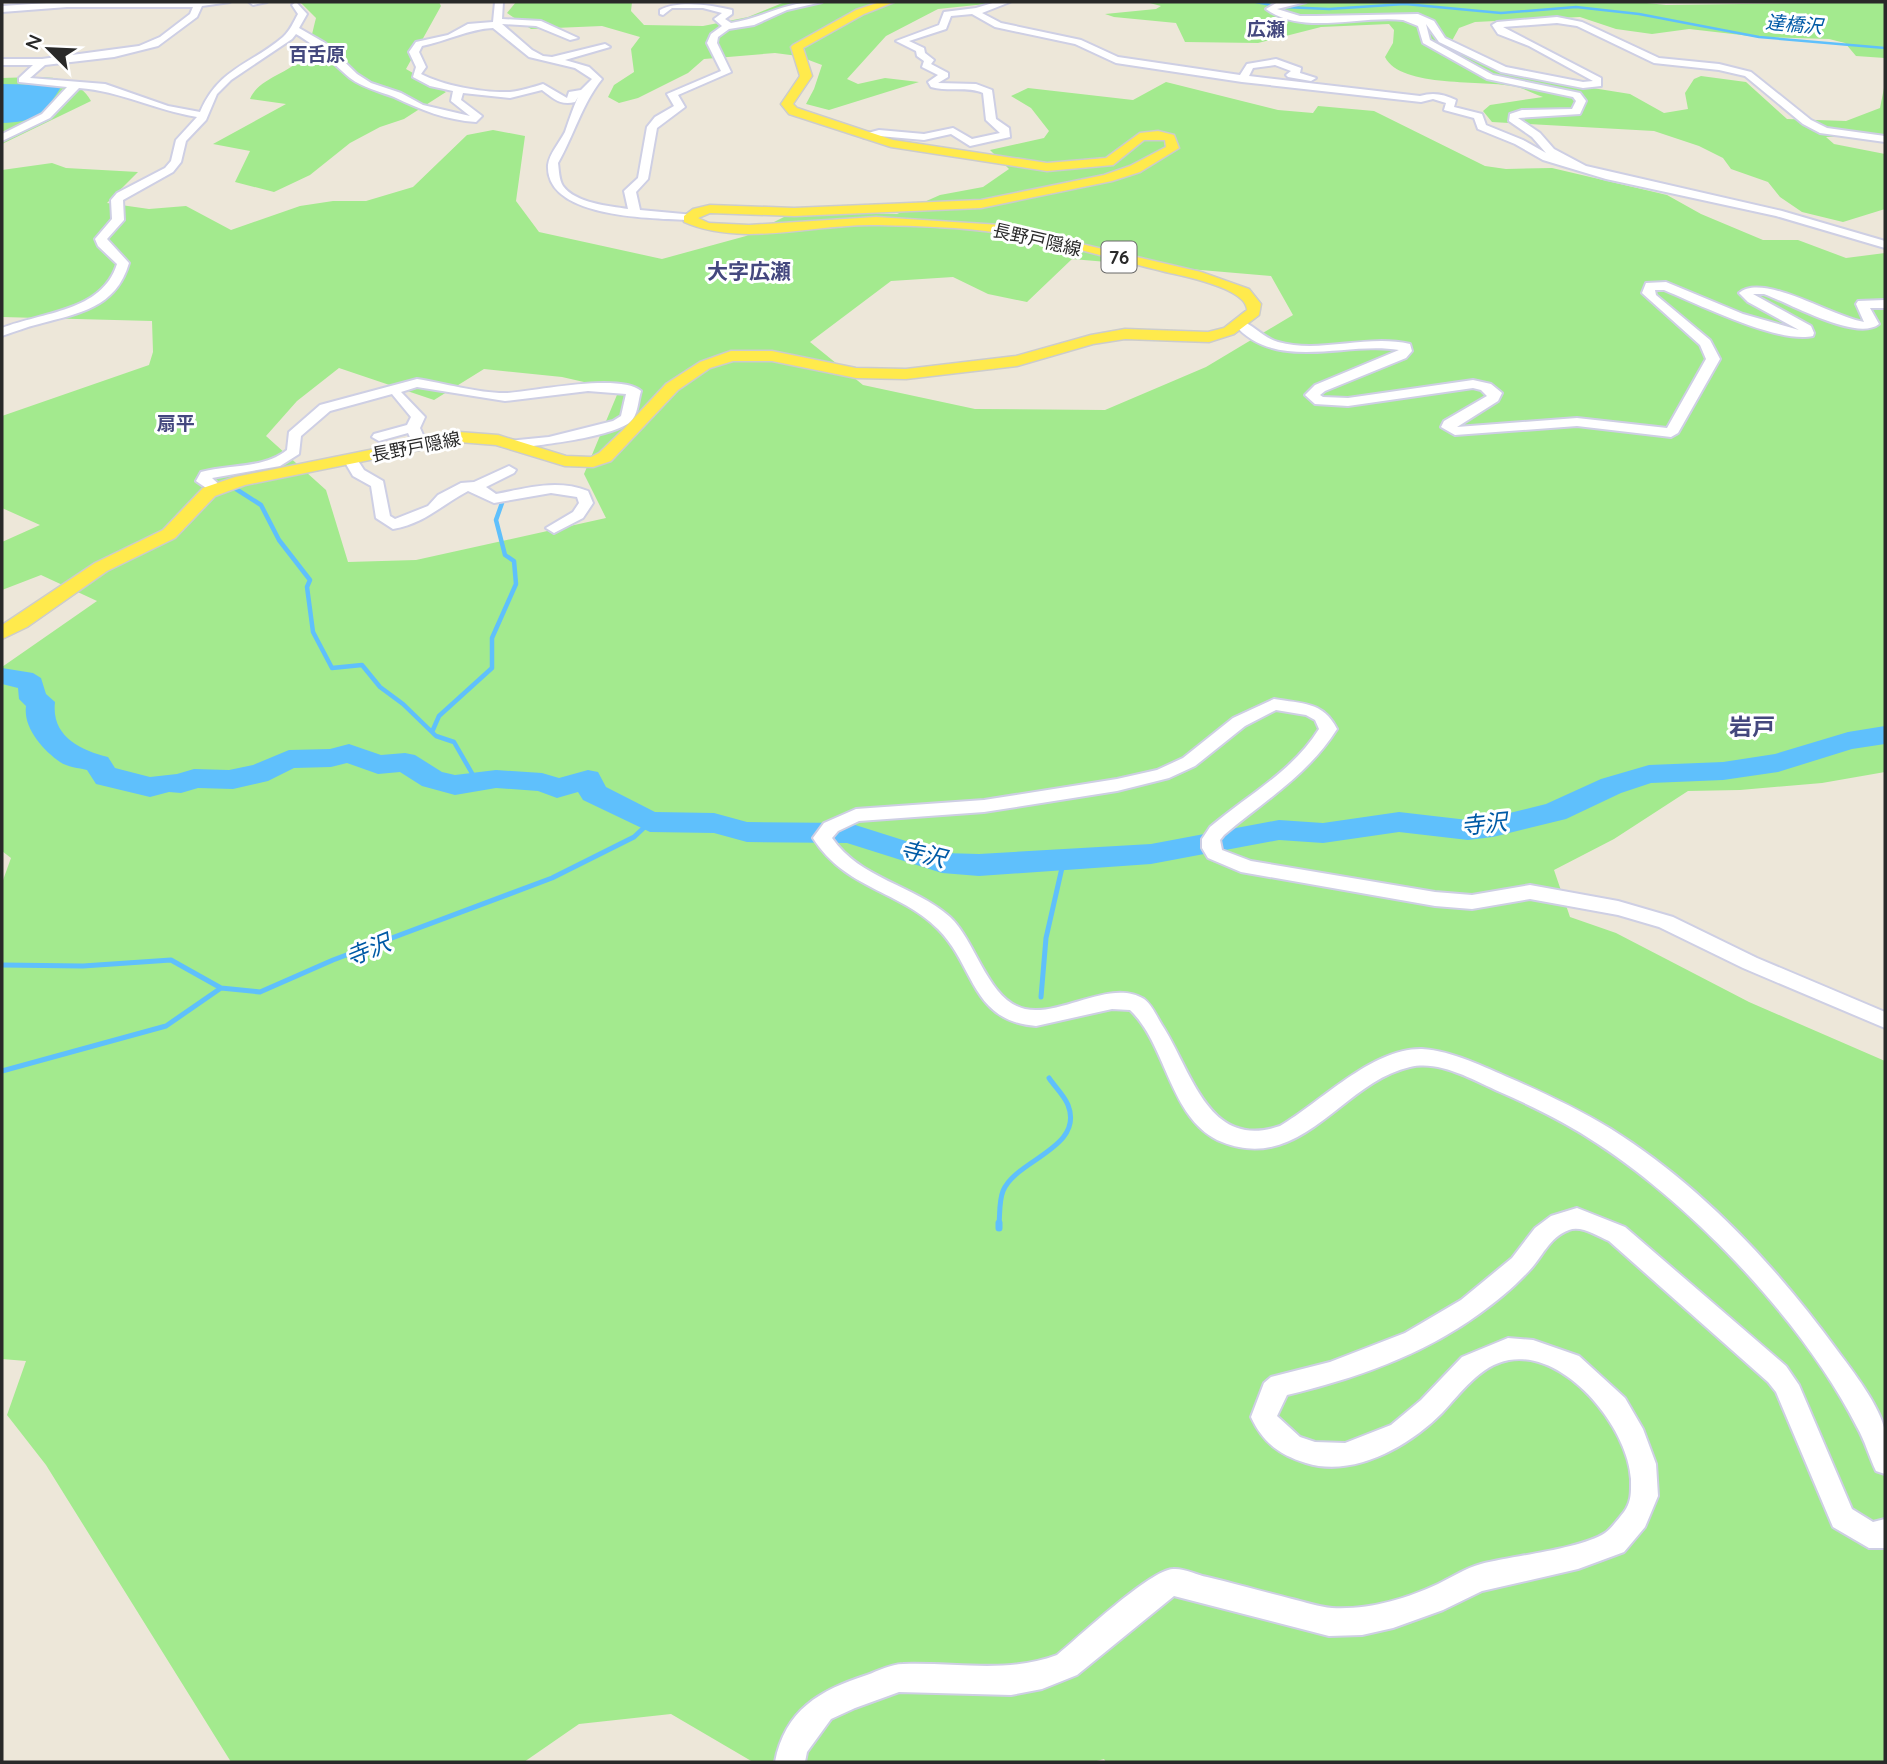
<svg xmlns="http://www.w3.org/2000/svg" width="1887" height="1764" font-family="Quicksand,'Noto Sans JP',sans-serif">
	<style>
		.green { fill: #a3ea8e; fill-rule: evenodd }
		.water { fill: #5fc0fc }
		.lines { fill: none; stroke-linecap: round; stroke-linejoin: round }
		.stream-far3 { stroke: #5fc0fc; stroke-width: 2.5 }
		.stream-far2 { stroke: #5fc0fc; stroke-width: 4.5 }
		.stream-far1 { stroke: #5fc0fc; stroke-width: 5 }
		.stream { stroke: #5fc0fc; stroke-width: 7 }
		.river { fill: #5fc0fc; fill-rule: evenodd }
		.minor-casing { stroke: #cecfe4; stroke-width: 4 }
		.major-casing { stroke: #ccc; stroke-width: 3 }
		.minor { fill: #fff; fill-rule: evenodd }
		.major { fill: #ffea4c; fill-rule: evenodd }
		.labels { text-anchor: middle; stroke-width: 6; stroke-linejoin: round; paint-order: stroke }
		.far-street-label { font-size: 18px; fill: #292929; stroke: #fff }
		.far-water-label { font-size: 19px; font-style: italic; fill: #005aa6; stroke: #fff }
		.far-neighbourhood-label { font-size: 19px; font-weight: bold; fill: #44487e; stroke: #fff }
		.shield { fill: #fff; stroke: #696969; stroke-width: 2 }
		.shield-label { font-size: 19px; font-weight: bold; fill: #292929 }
		.far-quarter-label { font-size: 21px; font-weight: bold; fill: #44487e; stroke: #fff }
		.neighbourhood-label { font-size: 23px; font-weight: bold; fill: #44487e; stroke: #fff }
		.water-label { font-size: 23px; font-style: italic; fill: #005aa6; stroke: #fff }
	</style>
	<rect width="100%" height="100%" fill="#ede7d9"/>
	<path class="green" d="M300 2H439L441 6 406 69 446 92 404 119 380 127 350 143 310 175 274 192 235 182 250 151 213 144 286 104 250 99C259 76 294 74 306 52 311 42 313 29 316 18Z
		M516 2H632L631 11 644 25 703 26 748 17 785 2H1005L938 9 886 36 847 79 858 84 885 78 919 82 829 110 806 104 814 89 822 65 798 56 775 53 704 59 688 73 638 98 619 103 608 97 614 85 634 72 631 49 640 37 602 26 531 29 507 13Z
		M1146 2H1637L1666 5 1885 2V58L1856 56 1845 43 1829 39 1759 37 1689 29 1652 34 1616 29 1580 17 1475 22 1459 28 1448 48 1530 78 1630 94 1664 113 1688 109 1685 93 1694 79 1701 76 1746 82 1787 119 1846 121 1880 108 1885 83V136L1826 137 1834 144 1885 154V209L1843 222 1802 212 1780 197 1768 182 1731 169 1723 158 1699 146 1654 131 1492 122 1483 111 1490 105 1543 97C1534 94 1525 89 1517 87 1484 79 1401 89 1385 57L1393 43 1394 30 1389 24 1321 27 1258 43 1185 42 1176 23 1114 17 1105 14 1156 9 1161 6Z
		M2 78C33 78 74 70 91 101L2 144Z
		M1166 82 1278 110 1313 113 1318 106 1374 111 1485 166 1506 169 1552 168 1667 195 1701 214 1763 240H1798L1846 258 1885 253V772L1822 783 1740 790 1688 791 1614 839 1554 870 1570 917 1616 933 1749 1002 1885 1061V1762H1106L1104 1759 1093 1762H753L671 1714 579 1724 524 1762H231L46 1465 7 1415 26 1361 2 1359V883L11 858 2 851V667L97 601 41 575 2 590V542L40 525 2 508V416L149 365 153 352 152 321 2 317V170L52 163 66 168 138 172 107 203 149 209 186 206 231 230 300 206 333 201H366L413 187 467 135 493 130 525 136 516 201 539 232 662 259 746 236 794 212 897 214 940 195 983 187 1009 169 990 150 1044 138 1049 131 1031 108 1011 96 1028 88 1133 100ZM1072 259 1271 276 1293 315 1206 367 1105 410 975 409 863 385 810 342 891 281 953 277 988 294 1027 302ZM339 368 434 400 484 369 562 377 619 390 584 474 606 518 416 560 348 562 326 490 266 436 297 401Z"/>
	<path class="water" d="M2 84 55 85 61 87C44 115 34 122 2 123Z"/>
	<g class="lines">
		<path class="stream-far3" d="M1256 2 1271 5
			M1283 7 1329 9 1405 4 1501 13 1576 7 1639 14 1759 37 1885 48"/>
		<path class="stream-far2" d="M236 489 261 505 279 540 310 580 307 587 313 632 332 668 362 665 380 687 403 704 436 736 454 742 477 782
			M432 732 439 716 492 668V638L516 584 514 561 505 555 496 520 502 503"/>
		<path class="stream-far1" d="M2 965 83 966 171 960 221 988
			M1041 997 1046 938 1064 859
			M2 1071 166 1026 221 988 260 992 333 960 552 878 634 837 650 822
			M999 1224C1000 1214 999 1201 1003 1191 1015 1160 1085 1148 1068 1105 1064 1095 1055 1087 1049 1078"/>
		<path class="stream" d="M999 1228V1223"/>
		<path class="river" d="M2 668 33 673 41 678 46 694 55 702C51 736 80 750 108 757L115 768 150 777 177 774 194 769 229 770 253 765 289 750 330 749 349 744 381 755 405 753 415 755 442 772 455 775 496 770 542 773 559 778 588 770 598 772 606 787 655 812 714 813 747 822 849 823 944 853 979 854 1151 844 1279 820 1323 823 1399 812 1468 820 1493 817 1546 804 1601 779 1649 765 1723 762 1775 754 1848 732 1885 726V744L1852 749 1778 772 1723 780 1651 783 1621 793 1566 819 1493 837 1468 840 1399 832 1323 843 1279 840 1151 864 979 876 942 873 847 843 747 842 714 833 650 832 583 800 578 792 557 798 538 791 496 788 455 795 422 786 400 772 378 774 347 763 331 767 294 768 268 781 233 789 198 788 181 793 169 792 150 797 96 784 87 770C79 768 67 767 60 762 43 750 23 728 26 706L19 699 18 688 2 684Z"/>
		<g class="minor-casing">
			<path id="minor" d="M62 2H230L202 6 197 17 158 46 114 57 45 65 30 78 105 84 168 106 200 112C219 68 250 65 283 37 290 31 294 21 298 14L292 5 296 2 307 14 299 28 325 43 357 74 371 83 401 93 423 105 470 116 451 101 453 91 430 86 413 77 416 67 409 52 416 42 448 35 468 24 493 22 495 2H503L502 19 541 21 578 38 570 40 536 26 502 24 532 50 543 56 552 57 605 44 610 47 565 60 589 67 602 79C582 104 574 135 558 163 559 170 559 180 563 186 575 203 609 206 628 209L624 191 638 178 647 127 655 117 674 106 667 94 721 71 707 43 711 34 722 26 714 19 722 13 703 8H672L663 15 660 14V10C678 0 712 5 732 10V14L725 19 731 23C763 18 789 0 822 2L787 10 754 25 729 29 718 37 717 43 731 72 678 95 685 107 657 128 648 179 636 192 640 210 694 215 696 217 690 220C654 218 545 219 548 165 549 154 560 142 565 132 569 120 573 108 578 97L575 102C560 106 553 98 542 90L510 98 463 93 461 100 482 116 476 122C446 120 421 110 394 97 379 91 363 88 350 78 329 60 320 48 296 34L292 39 231 80 217 94 206 120 186 141 181 162 173 172 123 200 124 220 107 239 129 263C116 308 79 313 39 324 26 327 14 332 2 336V328C42 312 102 312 117 264L98 246 95 239 112 219 111 200 117 193 165 168 171 161 176 140 197 117C155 110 120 91 79 88L50 118 2 141V134L42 114 67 87 19 82V78L33 65H2V59H42L139 46 160 37 190 14 193 7H67L2 12V6ZM493 28 529 57 575 68 592 79 581 90 569 92 567 98 543 84C533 87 521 91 510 92 484 93 444 86 421 74L426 67 419 52 422 46C447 41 469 29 493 28Z
				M249 2H267L253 5Z
				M996 2H1010L982 13 1001 23 1081 40 1118 57 1240 75 1247 64 1276 59 1301 68 1300 73 1316 78 1311 81 1288 77 1286 75 1291 71 1275 65 1253 68 1249 76 1420 96C1433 92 1443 94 1456 100L1454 107 1482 114 1486 125 1523 140 1546 153 1532 137 1509 121 1510 114 1522 110 1572 109 1576 101 1573 97 1487 79 1423 43 1418 26 1403 20C1360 15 1302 36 1266 9L1278 2H1306L1277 9 1300 16H1316L1418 14 1434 21 1445 38 1506 67 1583 82 1593 81 1529 46 1498 34 1492 25 1497 22 1557 17 1582 22 1659 58 1719 64 1751 72 1811 120 1827 128 1885 136V142L1820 133 1803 124 1745 76 1719 70 1654 63 1577 26 1557 23 1503 27 1601 78V86L1583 88 1501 72 1439 42 1426 24 1430 40 1493 75 1580 93 1586 101 1580 114 1518 118 1540 133 1554 149 1586 166 1782 211 1885 241V248L1776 216 1606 179 1543 160 1515 144 1478 129 1474 118 1444 110 1446 103 1433 99 1421 102 1242 82 1116 63 1075 44 995 27 972 14 951 16 946 29 909 41 924 48 925 53 934 60 931 64 948 73V77L938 83 976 84 992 90 996 119 1009 128 1010 137 970 146 951 134 924 140 879 136 864 138V134L879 130 924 134 953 128 972 139 1000 133 986 120 983 93C968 86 948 92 931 87L928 82 938 75 922 67 924 61 917 56 916 51 896 41 939 25 944 12 976 8Z
				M1666 282 1743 314 1799 330 1748 302 1739 293C1763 272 1832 317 1864 322L1856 304 1858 301 1885 300V308H1870L1879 324C1857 342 1789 303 1764 294H1753L1811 326 1814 333 1813 336C1778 344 1698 304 1664 290H1655L1656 295 1710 340 1720 359 1678 433 1671 437 1577 426 1455 435 1441 427 1444 421 1487 396 1481 390 1473 388 1348 406 1315 404 1305 395 1315 385 1399 350C1345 341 1276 373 1234 324L1240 320C1254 325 1263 338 1278 342 1320 354 1366 334 1410 344L1412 351 1406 358 1325 391 1320 395 1323 397 1348 398 1473 380 1491 384 1502 393 1498 401 1457 427 1577 418 1667 428 1706 359 1700 345 1642 293 1646 283Z
				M417 379C444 383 481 394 508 393 536 391 620 373 641 391 638 400 638 416 630 422 613 437 537 446 513 448L508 447V441L549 437 613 421 621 416 626 394 588 391 505 401 417 387 401 392 425 417 420 428 427 444 425 447H415L408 433 379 441 372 437 374 434 407 425 411 417 392 394 330 411 301 436 299 454 280 466 212 478 224 489 222 492H212L196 481 201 472C229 464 264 469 287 450L289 432 320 405Z
				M350 455 355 456 364 470 383 481 390 516 395 519 428 506 438 495 461 483 474 482 509 466 516 470 514 473 486 487 496 494C528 488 557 479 588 491L593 503 583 518 554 533 546 528 573 512 579 503 577 497 551 493 494 503 468 491C441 505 426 523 393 529L376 518 371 486 353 476 343 459Z
				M1274 699C1302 704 1323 701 1337 729 1308 775 1264 801 1224 835L1220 840 1222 850 1251 861 1435 892 1472 895 1530 885 1618 901 1673 917 1757 958 1885 1012V1028L1743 968 1659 927 1618 915 1530 899 1472 909 1435 906 1241 872 1208 858 1202 848V839L1210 827C1248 795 1293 771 1319 729L1315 720 1306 715 1276 710 1245 726 1195 766 1169 778 1117 791 984 812 859 821 838 831 832 838C860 879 914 885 950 917 976 941 988 1001 1025 1009 1061 1017 1111 978 1144 999 1152 1005 1157 1017 1162 1025 1192 1071 1208 1151 1280 1126 1321 1102 1372 1048 1422 1049 1453 1051 1484 1067 1512 1079 1546 1094 1580 1110 1611 1129 1699 1184 1776 1266 1837 1350 1852 1370 1881 1407 1885 1432 1887 1445 1885 1461 1885 1474L1876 1471C1869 1456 1865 1441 1857 1427 1805 1324 1694 1207 1598 1144 1567 1123 1534 1107 1500 1092 1473 1080 1440 1060 1410 1067 1342 1082 1302 1174 1222 1142 1169 1120 1168 1046 1130 1010L1112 1009 1036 1026C971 1021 975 966 938 929 899 890 845 889 813 838L824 823 856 809 984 800 1117 779 1157 770 1183 758 1233 718Z
				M1577 1208 1625 1227 1786 1366 1799 1385 1852 1509 1873 1522 1885 1519V1548H1869L1833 1527 1776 1392 1768 1382 1609 1241C1597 1236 1581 1225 1569 1230 1549 1237 1542 1258 1528 1272 1514 1287 1496 1302 1479 1314 1423 1355 1354 1379 1287 1395L1277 1416 1300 1437 1315 1442 1345 1443 1391 1425 1421 1400 1462 1357 1508 1338 1533 1340 1579 1356 1625 1398 1643 1429 1656 1464 1658 1496 1645 1527 1624 1552 1578 1569 1482 1591 1443 1610 1393 1628 1362 1635 1329 1636 1174 1596 1077 1675 1042 1689 1011 1695 899 1692 855 1708 831 1719 807 1752 805 1762H775C785 1710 820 1690 867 1675 878 1671 891 1664 903 1664 955 1662 1007 1674 1057 1655 1079 1637 1150 1570 1173 1569 1184 1568 1197 1575 1207 1577 1236 1584 1264 1592 1292 1599 1305 1602 1319 1607 1332 1608 1368 1610 1406 1599 1438 1584 1452 1577 1466 1568 1481 1564 1511 1556 1581 1549 1605 1533 1611 1529 1619 1518 1624 1512 1632 1501 1631 1491 1631 1479 1628 1428 1566 1350 1509 1360 1480 1365 1461 1393 1442 1413 1409 1446 1354 1478 1306 1463 1280 1455 1263 1443 1251 1417L1264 1383 1271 1377 1330 1362 1405 1333 1461 1300 1512 1258 1535 1228 1551 1216Z"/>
		</g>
		<g class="major-casing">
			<path id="major" d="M880 2H894L864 14 803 48 812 76 793 104 797 108 893 140 1047 163 1106 158 1140 133 1158 131 1174 135 1179 148 1140 172 1112 181 981 208 794 216 710 213 698 218 709 223 749 225 876 217 1000 225 1201 272 1249 289 1261 304 1259 315 1234 334 1209 342 1125 339 1093 344 1017 366 906 379 856 378 772 361H733L710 368 678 390 611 461 593 467 565 466 496 445 459 442 245 485 215 496 175 538 107 571 27 627 2 639V625L95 563 163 530 203 488 235 477 459 432 498 435 566 456 591 457 599 453 622 431 666 384 700 362 731 351H772L856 368 906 369 1016 356 1091 335 1125 329 1208 332 1224 328 1247 310C1247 289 1188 277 1170 273 1115 260 1055 241 1000 233 961 227 918 226 878 225 816 223 743 248 684 222V216L693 209 710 205 794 208 981 200 1104 175 1130 166 1166 147 1165 140H1144L1113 165 1047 171 891 147 789 114 781 104 800 76 791 47 793 45 856 10Z"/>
		</g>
		<use href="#minor" class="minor"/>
		<use href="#major" class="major"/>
	</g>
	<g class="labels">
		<g class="far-street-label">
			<text transform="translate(1037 240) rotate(13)" y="6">長野戸隠線</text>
			<text transform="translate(416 447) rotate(-11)" y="6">長野戸隠線</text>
		</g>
		<g class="far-water-label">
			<text transform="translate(1794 24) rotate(5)" y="7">達橋沢</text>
		</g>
		<g class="far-neighbourhood-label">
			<text x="1266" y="36">広瀬</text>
			<text x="317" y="61">百舌原</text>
			<text x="176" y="430">扇平</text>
		</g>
		<rect class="shield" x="1101.5" y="241.5" width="35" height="31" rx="5"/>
		<g class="shield-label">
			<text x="1119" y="264">76</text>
		</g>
		<g class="far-quarter-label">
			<text x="749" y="279">大字広瀬</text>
		</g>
		<g class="neighbourhood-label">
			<text x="1752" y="735">岩戸</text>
		</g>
		<g class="water-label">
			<text transform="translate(1484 824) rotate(-6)" y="8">寺沢</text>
			<text transform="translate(923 854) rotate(14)" y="8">寺沢</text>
			<text transform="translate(368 950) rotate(-22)" y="8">寺沢</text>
		</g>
	</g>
	<rect width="1887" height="1764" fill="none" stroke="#292929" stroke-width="7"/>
	<g transform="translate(49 49) rotate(294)" stroke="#ffffff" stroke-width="5" paint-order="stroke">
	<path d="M0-5L12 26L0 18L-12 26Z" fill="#292929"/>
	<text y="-10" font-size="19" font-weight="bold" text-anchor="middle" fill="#292929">N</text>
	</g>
</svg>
